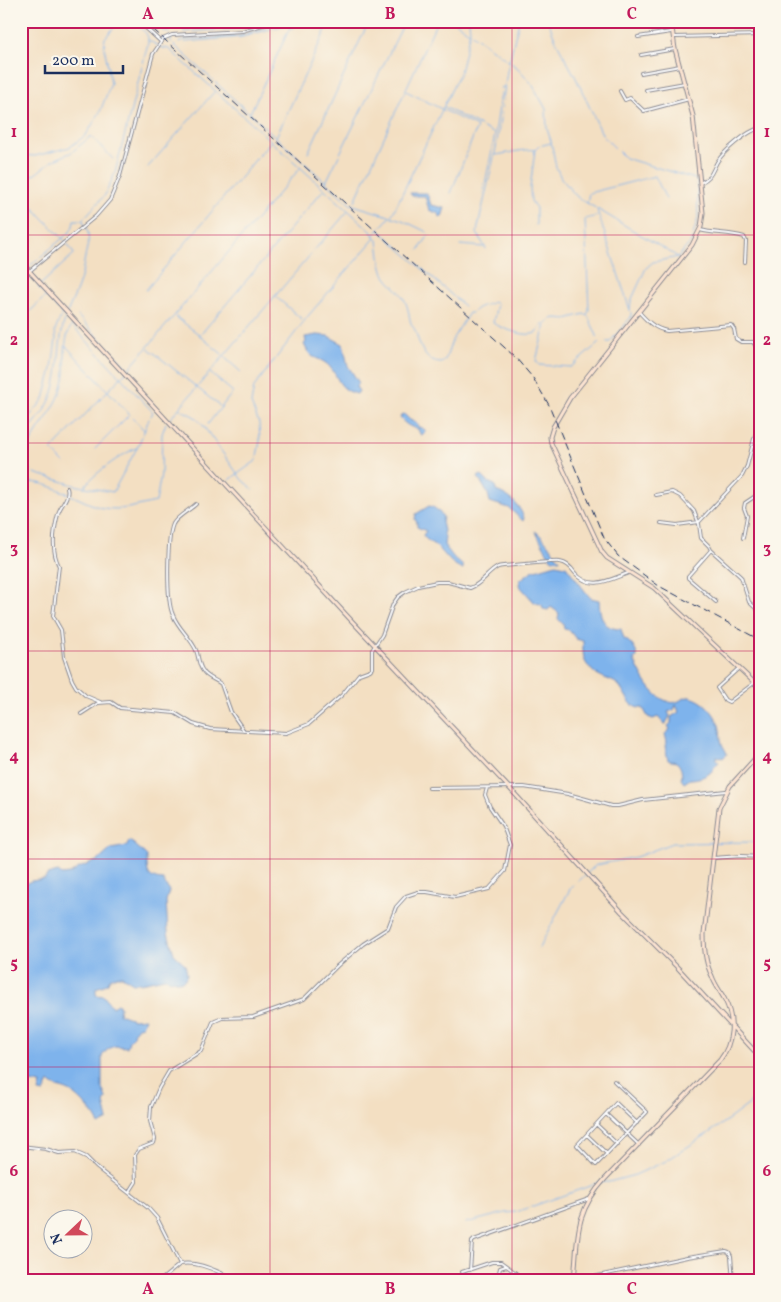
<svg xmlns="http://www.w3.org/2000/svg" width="781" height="1302" font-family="Vollkorn,serif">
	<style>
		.water { fill: #7eb3ec; stroke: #4c71a5 }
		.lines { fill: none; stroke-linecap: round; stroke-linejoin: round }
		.stream { stroke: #7eb3ec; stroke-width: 1 }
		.street-casing { stroke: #878790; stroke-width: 4 }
		.secondary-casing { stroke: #878790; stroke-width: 5 }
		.street { stroke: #fff; stroke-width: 2 }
		.secondary { stroke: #fde4d1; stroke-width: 3 }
		.rail { stroke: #1b2f5e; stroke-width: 1; stroke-dasharray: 8 4; stroke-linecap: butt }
		.grid { fill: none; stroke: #c2185b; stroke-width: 1; stroke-opacity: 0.55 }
		.neatline { fill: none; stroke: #c2185b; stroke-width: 2 }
		.grid-label { font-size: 16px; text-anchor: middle; font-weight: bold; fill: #c2185b }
	</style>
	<rect width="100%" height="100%" fill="#fbf7ec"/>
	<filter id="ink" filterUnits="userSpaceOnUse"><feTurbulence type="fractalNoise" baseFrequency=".02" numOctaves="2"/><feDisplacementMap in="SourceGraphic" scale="10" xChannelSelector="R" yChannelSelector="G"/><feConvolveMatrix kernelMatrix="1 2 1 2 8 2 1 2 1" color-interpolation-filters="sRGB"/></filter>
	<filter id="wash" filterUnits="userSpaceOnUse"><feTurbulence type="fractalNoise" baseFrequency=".0096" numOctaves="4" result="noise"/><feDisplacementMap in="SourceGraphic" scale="20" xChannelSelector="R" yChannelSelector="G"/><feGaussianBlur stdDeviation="1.12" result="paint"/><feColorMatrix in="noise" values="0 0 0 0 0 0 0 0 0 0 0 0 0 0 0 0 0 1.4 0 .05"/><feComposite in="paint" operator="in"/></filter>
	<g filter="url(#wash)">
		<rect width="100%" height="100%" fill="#f3dfc2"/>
		<path class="water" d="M410 193H427L431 205 445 208 442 217H440L439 214 429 210 425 196H412Z
			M317 335 328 336 343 344 348 366 359 383 356 387 359 391 357 394C336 389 340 376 327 364 315 355 311 361 304 344L306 342 305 337Z
			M402 414H404L410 420 416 423 419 428 421 427 426 431 422 435 420 434 418 429C410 427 406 425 400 418Z
			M481 475 488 482 495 485 496 491C510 496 519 504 524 518L523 521 509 508 490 502 488 494 478 477Z
			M429 506C435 507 440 512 443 517L442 522 444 531 443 533 445 537 444 545 454 558 463 566V569C450 564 447 556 438 548 433 543 426 541 423 535L426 531 417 527V523L415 519 416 514Z
			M535 531C542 535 555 553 560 560L551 559Z
			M556 564 566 566 588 595 591 598 599 600C600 616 602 629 621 629L624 639C630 641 638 651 637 658H635L634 660C642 675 650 696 669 702 679 705 682 696 690 697 704 700 715 713 719 725 721 731 720 738 722 744 723 747 726 750 727 754L723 758 716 756V760L719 762C715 765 714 768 711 772 706 777 696 779 690 779L684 783 681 779C683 774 681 765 676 762 673 761 670 761 668 760L665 746 667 742 665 734 670 729 668 726 671 723V717L679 712 676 705 674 710 668 712 670 716 665 725 658 717 653 719 648 717 643 708C628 710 626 690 616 683 607 678 595 676 589 667 582 660 583 650 583 641L576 639 569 630 564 629 563 624 558 619 559 613 551 607 548 610 543 609 542 605 534 602 519 585 520 580 532 571Z
			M129 841 134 844 147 856C147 871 146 879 163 880L169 891 166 901 168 933 174 954 185 964 187 974 185 979 180 982 165 978 140 983H133L122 976H116L110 979 107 984 96 988V995L104 996 112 1007 117 1004 120 1006 119 1014 133 1019 145 1018 142 1026 138 1027 133 1033 134 1036 129 1041 127 1047 114 1046 107 1050 102 1056V1088L106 1098 104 1103 108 1120 99 1125C96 1115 80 1097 71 1092 63 1087 56 1089 49 1082L44 1093 39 1092 41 1084 25 1081 21 1075V886L31 881 45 879 47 875 58 872 62 875 70 874 79 868 99 860 111 849 127 846Z"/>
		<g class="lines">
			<path class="stream" d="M150 21 159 29 169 33
				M157 21 167 29 174 25 178 27
				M454 21 518 68 532 84 546 109 547 129 551 141 556 167 561 178 577 197 678 257
				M548 21 557 43 576 78 603 136 625 158 695 179 697 182 698 218 691 242 678 257 653 262 646 268 631 301 630 309
				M733 21 760 30
				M292 29 296 21
				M183 32 237 29 268 21
				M171 37V43
				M148 40 162 48 169 49 371 231 375 238 308 316 254 387 251 404 259 423 260 441 256 461 229 480
				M179 42 186 39 240 36 288 21
				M185 42 242 37 292 23 250 113
				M174 45 350 204 402 220 427 232
				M406 91 477 127 451 193
				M444 107 495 134 502 87H504
				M276 137 330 21
				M535 150 539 146 551 143
				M308 153 369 21
				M21 155 35 156 70 147 86 135 100 112 111 83 104 46 105 38 117 24 122 21
				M495 155C506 154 528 148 535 150L530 188 531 201 536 208V225
				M148 167 215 91
				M21 174 34 175 52 161 72 152 91 136 113 159
				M326 182 405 21
				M483 194 495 135
				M21 195 67 243 74 254 38 287 62 314 55 331 56 339 52 369 44 399 21 427
				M355 201 437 21
				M587 203 589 193 655 176 666 199
				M597 210 631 313V317L610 342H606
				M379 230 464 306
				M374 235 393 213 460 72 470 31 469 21
				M375 238 378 240C379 248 381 274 388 280 395 288 401 292 405 301 409 309 409 318 411 323 412 326 414 328 415 330 420 344 423 363 442 363L446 358 453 338 469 313H472C479 305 485 306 494 302L497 304 493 323C501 328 528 339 537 332 539 330 540 328 542 325L547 324 551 319 556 318 566 319 584 314 588 316 598 338
				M460 245 484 247
				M486 249 477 233 478 227 496 148 507 71 519 21
				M419 250 429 235
				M31 265 70 232 73 226 74 220H83
				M21 273 24 271
				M146 290 271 141
				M275 296 304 321
				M587 315 589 310 585 219 598 216
				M78 316 128 369
				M176 317 200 335 324 189
				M21 320 45 297
				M545 325 536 361 539 365 571 367 599 343
				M200 336 222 354
				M66 346 145 431
				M148 348 221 407
				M224 357 241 372
				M180 409 195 417 202 424 242 480 253 489
				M169 420 348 211
				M208 424 233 392 210 373
				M21 443C28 428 42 417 49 402 61 378 57 352 63 326 66 312 73 301 78 287 82 277 83 267 85 257 88 241 92 236 83 221L84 218 105 195 115 173 148 43V37L146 33 133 21
				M95 449 129 415
				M64 463 51 450 128 370 301 167
				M31 470 24 464C28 436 50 419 60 394 62 387 66 375 65 367 65 354 64 337 72 325L153 412 151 416
				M34 473 74 485 113 492 138 446 149 419
				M84 487C93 474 121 455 136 448
				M21 490C23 488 24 486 26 484 39 475 86 505 103 508 125 511 135 506 156 502L161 474 162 434 166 423
				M539 948 570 889 596 865 636 857 672 843 760 842
				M466 1223 505 1213 516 1212 590 1186 599 1182H609L635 1175 666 1161 721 1125 760 1096"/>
		</g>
	</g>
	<g filter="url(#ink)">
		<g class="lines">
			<g class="street-casing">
				<path id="street" d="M87 21 103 25 115 21
					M138 21 160 41
					M638 37 671 32
					M675 37 760 35
					M641 55 675 49
					M641 73 680 66
					M646 90 685 83
					M620 91 625 100 630 98 644 111 689 99
					M700 183C712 177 711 173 717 162 724 151 747 131 760 128
					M700 230C715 234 729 232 744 237L746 241 745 262
					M21 278 96 216 110 200 120 176 153 54 163 39 172 35 242 31 277 21
					M639 312C647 321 655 329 667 331L731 325 734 329 736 339 741 342H753L760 352
					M67 488C70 498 60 505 58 514 54 529 51 551 59 566L53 616 61 630 64 657 72 680 76 687 86 696 100 702
					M656 495 672 492 680 496 694 511 699 524 701 538 709 546 711 550
					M196 504C190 510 177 516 173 524 167 538 166 601 173 615 178 628 190 637 196 650 199 657 198 665 203 671 207 678 215 679 221 684L231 712 244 731
					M661 523 677 525 699 522 742 476 747 466 754 439 760 429
					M743 538 747 516 744 508 745 503 760 493
					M716 602 688 578V576L711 550 741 577 749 602 760 612
					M739 668 717 688 725 700 729 702 754 683
					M81 714 98 703 111 702 120 708 175 713 193 724 210 729 286 733 309 724 342 695 359 674 370 670 372 668V650L382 635 393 604 398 597 405 592 418 586 437 582H448L470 588C482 584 487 573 498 567 501 566 555 561 560 562 567 563 571 567 575 573 591 591 609 580 628 573
					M429 788 524 787 568 794 611 806H618L643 800 726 791
					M713 858 741 856 760 857
					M614 1081 647 1112 596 1165 577 1145 616 1103 637 1123
					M606 1114 639 1145
					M597 1125 617 1144
					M587 1135 607 1154
					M21 1146 46 1149 59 1153 75 1152 86 1157 97 1168 148 1208 157 1218 180 1264C204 1261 219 1274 241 1281
					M129 1193 136 1182 135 1155 139 1149 154 1143 155 1139 150 1121 151 1107 159 1088 169 1071 201 1051 213 1022 222 1018 253 1017 304 999 337 966 363 944 388 928 396 907 406 896 418 892H427L455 897 489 889 505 871 510 845 503 826 490 807 485 795 487 788
					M470 1270 472 1242 474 1240 589 1199
					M462 1272 492 1262H501L516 1273 515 1281
					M160 1281 180 1264
					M497 1281 500 1268 506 1266
					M574 1281 687 1257 726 1251 729 1252 731 1256 733 1281"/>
			</g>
			<g class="secondary-casing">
				<path id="secondary" d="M671 21 675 49 693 116 703 213 701 227 692 245 570 398 553 427 550 437 551 443 602 552 607 558 654 588 760 688
					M21 262 350 619 514 793 622 912 678 968 760 1057
					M574 1281C578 1237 574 1213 605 1179L720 1060C733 1043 735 1020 725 1000 721 992 715 985 712 976 705 963 704 948 704 934L719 808 730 786 760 753"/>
			</g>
			<use href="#street" class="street"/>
			<use href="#secondary" class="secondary"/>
			<path class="rail" d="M144 21 515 357 533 378 549 405 604 538 618 556 659 586 760 640"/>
		</g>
	</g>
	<path class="grid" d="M270 21V1281M512 21V1281M21 235H760M21 443H760M21 651H760M21 859H760M21 1067H760"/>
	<rect width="781" height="1302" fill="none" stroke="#fbf7ec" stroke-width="55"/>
	<g transform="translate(68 1234) rotate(248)"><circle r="24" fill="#fbf7ec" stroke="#a1a7b3"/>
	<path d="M0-4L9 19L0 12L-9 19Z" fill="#d1495b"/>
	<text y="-8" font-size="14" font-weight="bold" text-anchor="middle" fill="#1b2f5e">N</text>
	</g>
	<path d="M45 65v8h78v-8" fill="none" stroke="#1b2f5e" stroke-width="2.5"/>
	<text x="52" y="65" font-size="15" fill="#1b2f5e" stroke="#fbf7ec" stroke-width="4" paint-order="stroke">200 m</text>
	<rect x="28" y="28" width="726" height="1246" class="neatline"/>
	<g class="grid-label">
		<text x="148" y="19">A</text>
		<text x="390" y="19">B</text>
		<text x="632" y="19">C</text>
		<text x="14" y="137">1</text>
		<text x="767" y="137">1</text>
		<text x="14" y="345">2</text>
		<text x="767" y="345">2</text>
		<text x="14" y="553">3</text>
		<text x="767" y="553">3</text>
		<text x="14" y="761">4</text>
		<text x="767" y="761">4</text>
		<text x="14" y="968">5</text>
		<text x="767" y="968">5</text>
		<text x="14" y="1176">6</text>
		<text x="767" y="1176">6</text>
		<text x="148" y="1294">A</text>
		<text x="390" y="1294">B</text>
		<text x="632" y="1294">C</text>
	</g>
</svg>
